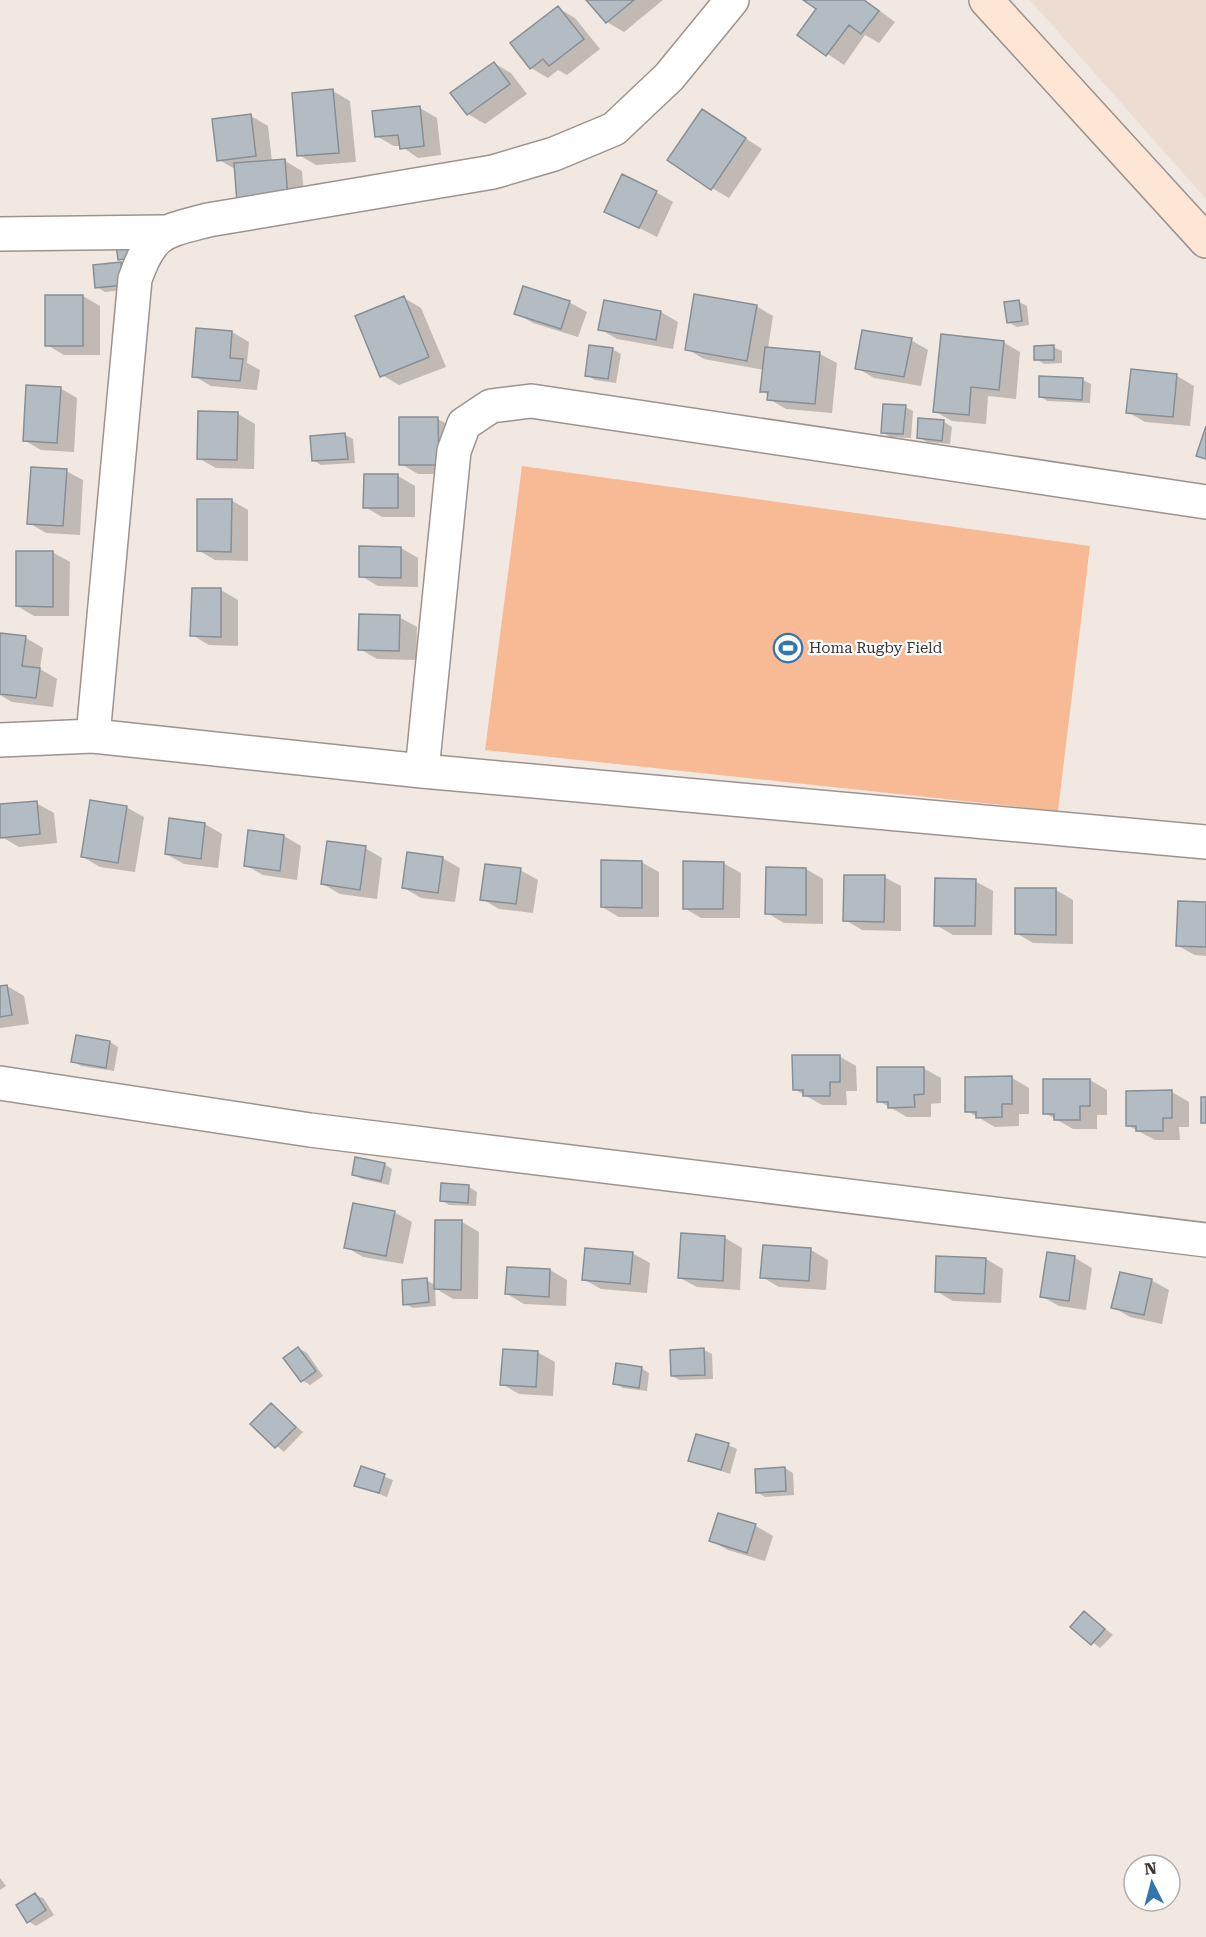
<svg xmlns="http://www.w3.org/2000/svg" width="1206" height="1937" font-family="'Roboto Serif',serif">
	<style>
		.built { fill: #eddcd2 }
		.green { fill: #f8ba95 }
		.shadow { fill: #0003 }
		.building { fill: #b4bcc3; stroke: #878f96; stroke-width: 1.5 }
		.lines { fill: none; stroke-linecap: round; stroke-linejoin: round }
		.street-casing { stroke: #9d938e; stroke-width: 36 }
		.secondary-casing { stroke: #9d938e; stroke-width: 36 }
		.street { stroke: #fff; stroke-width: 33 }
		.secondary { stroke: #fee6d7; stroke-width: 33 }
		.labels { text-anchor: middle; stroke-width: 4.5; stroke-linejoin: round; paint-order: stroke }
		.poi-label { font-size: 15px; fill: #393533; stroke: #fff; text-anchor: start }
	</style>
	<rect width="100%" height="100%" fill="#f2e8e2"/>
	<path class="built" d="M1030 0H1206V199Z"/>
	<path class="green" d="M522 466 1090 546 1058 811 485 750Z"/>
	<path class="shadow" d="M588 0H663L624 32 607 22Z
		M805 0H865L895 22 879 43 865 35 844 65 799 35 818 9Z
		M558 8 575 18 600 49 567 75 558 70 548 78 531 68Z
		M494 63 511 73 527 94 485 124 468 114Z
		M333 91 350 101 356 162 316 165 299 155Z
		M420 108 437 118 441 155 418 158 401 146H394L376 136Z
		M251 116 268 126 272 162 285 161 302 171 305 208 219 160Z
		M719 121 762 149 729 198 712 188Z
		M656 192 673 202 657 237 606 211Z
		M120 264 129 269 131 289 105 292 97 287Z
		M83 296 100 306V355H64L47 345Z
		M404 298 421 308 446 367 399 385 382 375Z
		M569 302 587 312 578 337 533 323 516 313Z
		M605 302 661 312 678 322 673 349 617 339 600 329Z
		M1019 302 1027 306 1029 325 1017 327 1008 322Z
		M756 306 773 316 768 348 820 354 837 363 832 413 786 409 769 399V395L762 391 764 370 704 359 687 349Z
		M232 332 249 342 247 363 260 370 257 390 211 386 194 376Z
		M911 340 928 350 921 386 874 378 857 368Z
		M1003 342 1020 352 1016 399 988 396 986 424 952 421 934 411Z
		M1053 347 1062 351V363L1044 364 1036 359Z
		M612 349 621 354 616 383 595 380 587 375Z
		M1177 376 1194 386 1190 426 1145 422 1128 412Z
		M1083 380 1091 384 1090 403 1048 401 1040 397Z
		M60 388 77 398 74 452 41 450 24 440Z
		M905 407 913 411 911 438 890 437 882 432Z
		M200 412 238 414 255 424 254 469 216 468 198 458Z
		M438 419 455 429 456 474H418L401 464Z
		M944 422 952 427 950 444 927 442 918 437Z
		M345 435 353 439 355 463 321 465 313 460Z
		M66 471 83 480 80 535 46 533 29 523Z
		M365 475 398 476 415 486V517H382L365 507Z
		M231 500 248 510V561L215 560 198 550Z
		M361 548H401L418 558V587L378 586 361 576Z
		M52 552 70 562 69 616H34L17 606Z
		M221 590 238 600V646L209 645 192 635Z
		M399 617 417 627 416 660 377 659 360 649Z
		M0 635 26 638 43 648 40 669 57 679 53 707 12 702 0 695Z
		M36 803 54 813 57 843 19 847 2 837 0 806Z
		M126 807 144 817 135 872 100 867 83 857Z
		M170 820 205 824 222 834 218 868 184 864 166 854Z
		M249 832 284 836 301 846 297 880 263 875 245 865Z
		M365 848 382 858 377 899 340 894 323 884Z
		M442 858 460 868 455 902 421 898 404 888Z
		M641 862 659 872V917H619L602 907Z
		M723 863 741 873 740 918H701L684 908Z
		M767 869H806L823 879V924L784 923 767 913Z
		M520 870 538 880 533 913 499 909 482 899Z
		M884 877 901 886V931L862 930 845 920Z
		M975 881 993 891 992 935H953L936 925Z
		M1056 890 1073 900V944L1033 943 1016 933Z
		M1206 903V956L1195 955 1178 946Z
		M7 986 24 996 29 1024 0 1028V988Z
		M110 1042 118 1047 114 1071 81 1066 73 1061Z
		M839 1056 856 1066 857 1091H846L847 1105H822L794 1089Z
		M923 1068 941 1078V1103L931 1104V1117H907L879 1101Z
		M1012 1078 1029 1088V1114H1019V1126L995 1127 967 1111Z
		M1090 1080 1107 1090V1115H1097V1129H1073L1045 1113Z
		M1172 1092 1189 1102V1127H1179L1180 1140H1155L1127 1125Z
		M384 1164 392 1169 389 1185 362 1179 354 1175Z
		M469 1187 477 1192 476 1206 449 1205 441 1200Z
		M394 1212 412 1222 403 1264 363 1257 346 1247Z
		M436 1222H462L479 1232 478 1299H453L435 1288 436 1306 413 1308 405 1304 426 1280 435 1285Z
		M682 1235 725 1238 742 1248 740 1290 697 1287 680 1278Z
		M811 1250 828 1260 826 1290 779 1287 762 1277Z
		M632 1253 650 1263 647 1293 601 1289 583 1279Z
		M1048 1254 1075 1258 1092 1268 1086 1310 1059 1306 1041 1296Z
		M986 1259 1003 1269 1001 1303 953 1301 936 1291Z
		M508 1268 550 1270 567 1280 566 1306 524 1304 507 1294Z
		M1151 1280 1169 1290 1162 1324 1130 1317 1113 1307Z
		M298 1348 307 1353 323 1376 310 1385 302 1380Z
		M704 1350 712 1354 713 1379 680 1380 672 1376Z
		M537 1352 555 1362 553 1396 519 1394 502 1384Z
		M641 1368 649 1373 647 1391 623 1388 615 1383Z
		M271 1405 303 1432 284 1452 252 1424Z
		M728 1445 737 1449 730 1474 690 1460Z
		M362 1468 393 1480 387 1497 356 1485Z
		M785 1468 793 1473 794 1495 765 1497 757 1492Z
		M719 1515 756 1526 773 1536 765 1561 728 1550 711 1541Z
		M1084 1612 1113 1635 1100 1648 1072 1626Z
		M0 1878 6 1886 0 1890Z
		M35 1894 44 1899 54 1915 36 1926 28 1921Z"/>
	<path class="building" d="M586 0H634L606 23Z
		M803 0H864L879 11 861 34 849 25 826 56 797 35 816 9Z
		M558 6 584 39 549 66 543 59 530 69 510 43Z
		M494 62 510 84 467 115 450 93Z
		M333 89 339 153 297 156 292 93Z
		M420 106 424 146 400 149 398 135 375 137 372 111Z
		M702 109 746 138 711 190 667 160Z
		M251 114 256 156 217 161 212 119Z
		M285 159 288 199 237 203 234 163Z
		M622 174 657 191 639 228 604 212Z
		M131 242 133 258 118 260 116 244Z
		M121 262 123 285 95 288 93 265Z
		M523 286 570 301 561 329 514 314Z
		M694 294 757 305 747 361 685 350Z
		M45 295H83V346H45Z
		M404 296 429 357 380 377 355 316Z
		M604 300 661 311 656 340 598 330Z
		M1019 300 1022 321 1007 323 1004 302Z
		M196 328 232 331 230 358 243 359 240 381 192 377Z
		M862 330 912 338 904 377 855 369Z
		M941 334 1004 341 999 390 971 387 969 415 933 412Z
		M589 345 613 348 608 379 585 376Z
		M1054 345V360H1034V346Z
		M765 347 820 352 815 404 767 400 768 392H760Z
		M1131 369 1177 374 1173 417 1126 413Z
		M1039 376 1083 378 1082 400 1039 397Z
		M26 385 61 387 57 443 23 441Z
		M883 404 906 405 903 434 881 433Z
		M198 411 238 412 237 460 197 459Z
		M399 417H438L439 465H399Z
		M918 418 944 420 942 441 917 438Z
		M1206 426V459L1196 456Z
		M345 433 348 459 312 461 310 436Z
		M31 467 67 469 63 526 27 524Z
		M364 474H398V508H363Z
		M197 499H232L231 552 197 551Z
		M359 546 401 547V578L359 577Z
		M16 551H53V607L16 606Z
		M192 588H221V637L190 636Z
		M359 614 400 615 399 651 358 650Z
		M0 633 26 636 22 666 40 668 36 698 0 694Z
		M90 800 127 806 118 863 81 857Z
		M37 801 40 834 0 838V804Z
		M169 818 205 823 201 859 165 854Z
		M248 830 284 835 280 871 244 866Z
		M327 841 366 846 360 890 321 884Z
		M407 852 443 857 438 893 402 888Z
		M601 860 642 861V908L601 907Z
		M683 861 724 862 723 909H683Z
		M485 864 521 868 516 904 480 900Z
		M766 867 806 868V915L765 914Z
		M844 875H885L884 922 843 921Z
		M935 878 976 879 975 926H934Z
		M1015 888H1056V935L1015 934Z
		M1178 901 1206 902V947L1176 946Z
		M7 985 12 1015 0 1017V986Z
		M76 1035 110 1041 106 1068 71 1062Z
		M792 1055H840V1082H830V1096H803V1090H793Z
		M877 1067H924V1094L914 1095 915 1107 888 1108V1102H877Z
		M1012 1076V1104H1002V1117L976 1118V1112H965V1077Z
		M1043 1079H1090V1106H1080V1120H1054V1114H1043Z
		M1172 1090V1118H1163V1131H1136V1126H1126V1091Z
		M1201 1097H1206V1123H1201Z
		M355 1157 385 1163 381 1181 352 1175Z
		M441 1183 469 1185 468 1203 440 1201Z
		M353 1203 395 1211 386 1256 344 1248Z
		M435 1220H462L461 1290 434 1289Z
		M681 1233 725 1236 723 1281 678 1278Z
		M763 1245 811 1248 809 1281 760 1278Z
		M585 1248 633 1252 630 1284 582 1280Z
		M1047 1252 1075 1256 1069 1301 1040 1297Z
		M936 1256 986 1258 984 1294 935 1292Z
		M507 1267 550 1269 549 1297 505 1294Z
		M1120 1272 1152 1279 1144 1315 1111 1308Z
		M427 1278 429 1302 403 1305 402 1280Z
		M298 1347 316 1371 301 1382 283 1358Z
		M704 1348 705 1375 671 1376 670 1350Z
		M503 1349 538 1351 536 1387 500 1385Z
		M616 1363 642 1367 639 1388 613 1384Z
		M271 1403 296 1427 275 1448 250 1424Z
		M696 1434 729 1443 721 1470 688 1461Z
		M361 1466 385 1474 379 1493 354 1486Z
		M785 1467 786 1491 756 1493 755 1469Z
		M718 1513 756 1524 747 1553 709 1541Z
		M1084 1611 1105 1629 1091 1645 1070 1627Z
		M35 1893 46 1910 27 1923 16 1905Z"/>
	<g class="lines">
		<g class="street-casing">
			<path id="street" d="M0 234 163 232
				M1206 502 531 401 491 406 464 424 454 451 422 771 1206 842
				M93 736 135 279C152 231 163 232 208 220L493 172 554 154 614 129 669 77 732 0
				M0 740 93 736 422 771
				M0 1083 310 1130 1206 1240"/>
		</g>
		<g class="secondary-casing">
			<path id="secondary" d="M986 0 1206 241"/>
		</g>
		<use href="#street" class="street"/>
		<use href="#secondary" class="secondary"/>
	</g>
	<defs>
		<g id="stadium-ring" transform="scale(1.5)"><circle r="9.5" fill="#fff" stroke="#3276ac" stroke-width="1.5"/><path d="M0-5a6.5 5 0 1 0 0 10a6.5 5 0 1 0 0-10ZM-3.5-1.8h7v3.6h-7Z" fill="#3276ac"/></g>
	</defs>
	<g fill-rule="evenodd">
		<use href="#stadium-ring" x="788" y="648"/>
	</g>
	<g class="labels">
		<g class="poi-label">
			<text x="809" y="653">Homa Rugby Field</text>
		</g>
	</g>
	<g transform="translate(1152 1883) rotate(354)"><circle r="28" fill="#ffffff" stroke="#b0aead" stroke-width="1.5"/>
	<path d="M0-4.5L10 22L0 15L-10 22Z" fill="#3276ac"/>
	<text y="-9" font-size="16" font-weight="bold" text-anchor="middle" fill="#393533">N</text>
	</g>
</svg>
